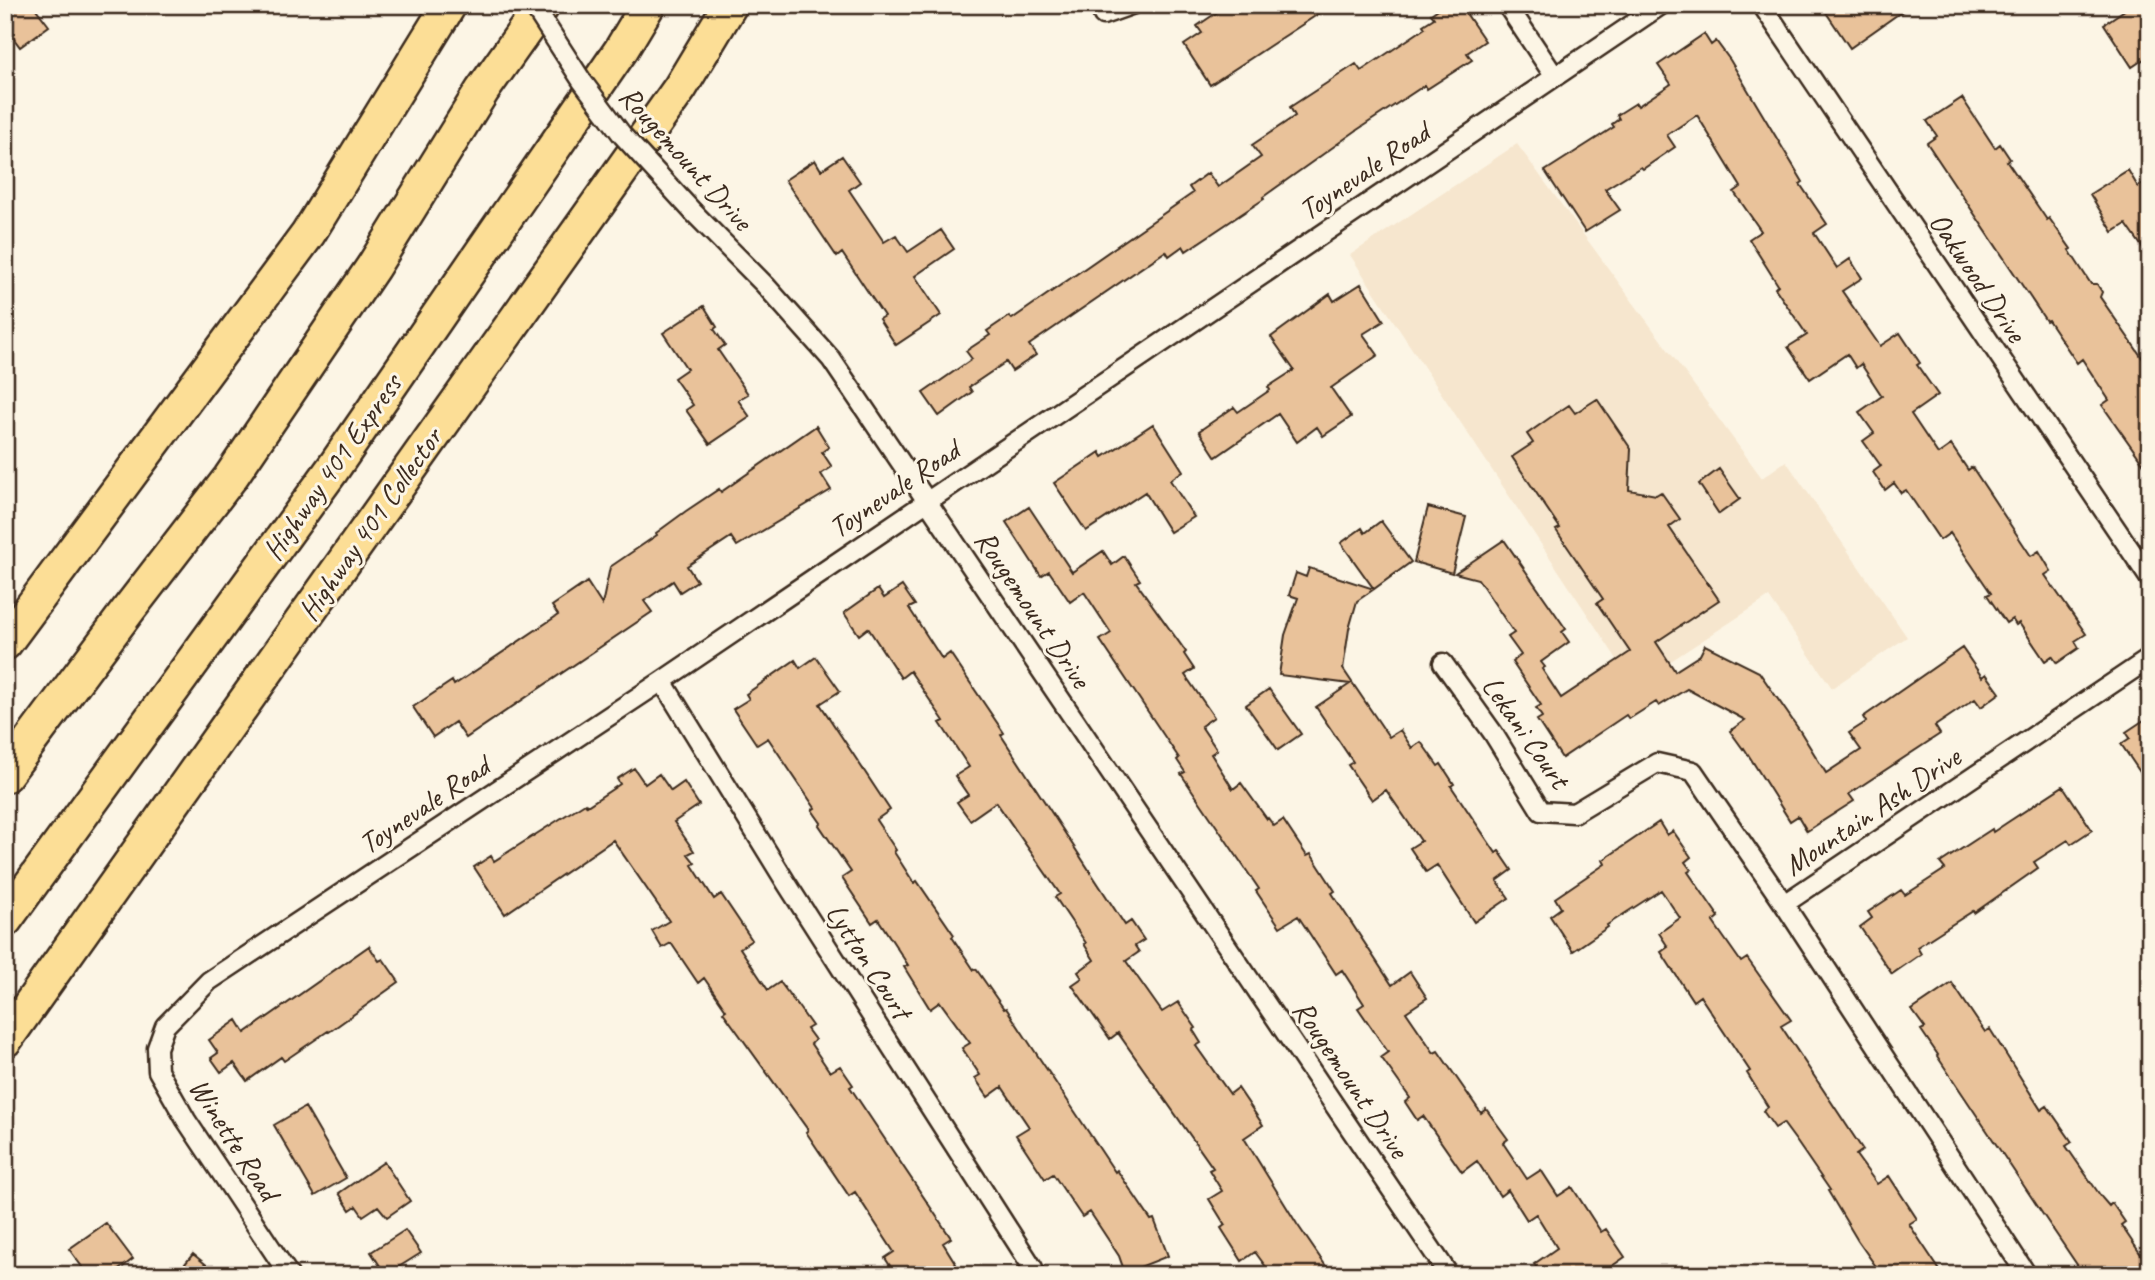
<svg xmlns="http://www.w3.org/2000/svg" width="2155" height="1280" font-family="Caveat,sans-serif">
	<style>
		.built { fill: #f6e6ce }
		.building { fill: #e9c29a; stroke: #3b2a1e; stroke-width: 2 }
		.lines { fill: none; stroke-linecap: round; stroke-linejoin: round }
		.minor-casing { stroke: #3b2a1e; stroke-width: 23 }
		.motorway-casing { stroke: #3b2a1e; stroke-width: 38 }
		.minor { stroke: #fcf5e5; stroke-width: 18 }
		.motorway { stroke: #fcde96; stroke-width: 33 }
		.minor-bridge-casing { stroke: #3b2a1e; stroke-width: 23; stroke-linecap: butt }
		.minor-bridge { stroke: #fcf5e5; stroke-width: 18 }
		.labels { text-anchor: middle; stroke-width: 6; stroke-linejoin: round; paint-order: stroke }
		.street-label { font-size: 30px; fill: #3b2a1e; stroke: #fcf5e5 }
	</style>
	<rect width="100%" height="100%" fill="#fcf5e5"/>
	<filter id="ink" filterUnits="userSpaceOnUse"><feTurbulence type="fractalNoise" baseFrequency=".0143" numOctaves="2"/><feDisplacementMap in="SourceGraphic" scale="14" xChannelSelector="R" yChannelSelector="G"/><feConvolveMatrix kernelMatrix="1 2 1 2 8 2 1 2 1" color-interpolation-filters="sRGB"/></filter>
	<g filter="url(#ink)">
		<path class="built" d="M1517 144 1762 478 1786 461 1907 637 1832 688 1769 597 1634 685 1350 255Z"/>
		<path class="building" d="M5 5H33L49 26 20 47 5 27Z
			M1228 5H1332L1210 85 1184 45 1202 33 1197 26Z
			M1444 5H1452L1458 13 1463 9 1485 41 1467 53 1472 60 1427 89 1425 85 1357 130 1263 197 1264 199 1186 251 1183 246 1169 256 1166 251 1029 345 1036 355 1012 371 1006 362 969 387 972 392 939 416 923 393 972 359 966 351 990 335 987 331 1009 316 1012 319 1193 193 1189 187 1208 173 1218 187 1261 157 1252 145 1295 116 1290 107 1356 64 1361 71 1425 28 1423 25 1434 18 1431 14Z
			M1821 5H1911L1850 48Z
			M2132 5H2150V55L2132 67 2104 24Z
			M1704 34 1711 45 1716 41 1730 60 1803 182 1800 184 1827 224 1814 233 1837 268 1850 259 1862 278 1842 291 1880 346 1900 333 1920 363 1917 365 1938 395 1911 414 1938 454 1951 445 1968 470 1972 467 2031 556 2039 551 2051 571 2045 575 2086 634 2075 641 2079 648 2057 663 2052 656 2045 661 2019 623 2016 625 2012 619 2006 623 1987 595 1991 593 1950 533 1940 540 1906 490 1901 493 1894 483 1885 490 1873 472 1881 466 1863 441 1874 433 1859 412 1882 396 1861 364 1856 368 1847 354 1810 379 1788 347 1807 335 1775 288 1778 285 1749 239 1761 231 1734 192 1741 187 1697 115 1667 135 1675 147 1643 169 1641 167 1605 189 1620 210 1585 232 1545 171 1614 127 1612 124 1619 119 1617 115 1636 103 1638 106 1671 84 1658 65Z
			M1962 98 1995 148 2000 144 2010 159 2007 161 2047 220 2049 218 2071 249 2069 250 2091 284H2097L2102 292 2100 297 2150 369V473L2102 405 2109 400 2082 359 2077 363 2048 320 2046 321 1927 143 1937 136 1927 121Z
			M842 156 860 182 849 190 884 242 896 235 908 252 941 230 954 249 915 276 941 315 896 345 879 319 884 316 842 253 837 257 785 180 815 160 821 170Z
			M2128 170 2138 187 2150 180V258L2126 224 2113 232 2090 194Z
			M1361 284 1384 321 1363 334 1378 355 1331 388 1351 417 1323 436 1317 427 1297 442 1278 414 1216 457 1199 431 1234 407 1238 412 1270 390 1268 387 1294 370 1271 337 1330 294 1334 301Z
			M704 306 717 327 714 329 725 345 718 350 748 394 738 400 750 417 710 444 686 410 693 405 674 378 687 369 663 333Z
			M1597 399 1631 449 1629 490 1656 495 1661 492 1680 519 1669 527 1719 600 1656 642 1675 671 1700 655 1705 645 1759 672 1800 731 1826 773 1861 750 1849 733 1866 722 1863 717 1962 648 1982 677 1986 674 2000 693 1981 707 1975 699 1935 726 1940 734 1849 794 1854 801 1807 831 1798 816 1790 821 1744 748 1743 749 1730 731 1745 720 1687 689 1659 706 1656 702 1629 719 1626 715 1562 758 1537 720 1542 717 1536 708 1541 705 1512 662 1521 655 1508 637 1514 633 1478 579 1455 573 1504 540 1566 629 1562 632 1569 642 1541 662 1545 667 1542 669 1561 698 1630 652 1597 603 1603 599 1556 530 1560 528 1512 457 1533 443 1527 434 1551 417 1569 405 1575 413Z
			M1153 424 1183 471 1170 480 1194 517 1170 532 1145 492 1086 531 1054 483 1100 452 1103 457Z
			M816 426 829 447 822 452 832 467 821 474 831 490 737 546 731 537 687 566 697 581 680 592 673 581 644 601 652 612 466 738 455 722 433 737 413 707 452 681 454 685 558 615 552 606 587 582 602 605 610 567 657 535 656 533 686 511 719 489 721 492Z
			M1719 469 1740 499 1719 514 1699 484Z
			M1029 507 1072 572 1103 551 1112 565 1124 556 1140 580 1136 582 1186 652 1184 654 1194 669 1185 675 1214 717 1201 726 1217 750 1211 754 1233 789 1241 783 1267 819 1268 818 1274 826 1283 820 1307 856 1311 854 1335 891 1332 893 1392 985 1410 972 1427 998 1406 1012 1434 1053 1438 1051 1481 1113 1486 1109 1508 1139 1503 1143 1527 1179 1541 1170 1558 1196 1572 1187 1601 1232 1606 1229 1625 1257 1599 1275H1542L1534 1264 1557 1248 1536 1214 1527 1220 1508 1190 1500 1196 1477 1161 1462 1172 1423 1116 1417 1120 1405 1102 1410 1098 1381 1057 1388 1052 1358 1008 1364 1004 1342 970 1336 974 1298 916 1280 927 1256 891 1259 889 1181 774 1185 772 1177 760 1179 758 1100 640 1111 633 1084 592 1070 602 1049 571 1041 576 1006 522Z
			M1428 507 1466 517 1452 573 1414 562Z
			M1381 521 1411 562 1374 589 1341 543 1362 528 1365 533Z
			M1309 568 1374 589 1357 601 1349 629 1343 669 1389 737 1400 730 1412 748 1421 742 1438 766 1441 764 1454 784 1451 786 1496 853 1499 851 1512 870 1497 881 1509 898 1474 922 1437 865 1426 872 1410 848 1421 841 1386 790 1372 800 1348 765 1353 762 1316 707 1350 684 1279 675 1285 635 1298 598 1289 595 1296 573 1306 577Z
			M902 586 915 605 909 608 942 659 950 653 1004 733 1001 735 1125 925 1131 921 1144 940 1135 946 1139 952 1126 961 1162 1012 1178 1002 1196 1028 1193 1030 1201 1043 1196 1046 1230 1094 1238 1088 1263 1125 1244 1138 1297 1224 1332 1275H1272L1255 1252 1242 1261 1221 1228 1225 1225 1209 1199 1222 1191 1209 1170 1213 1168 1118 1033 1110 1039 1072 985 1082 978 1078 972 1094 960 1084 944 1086 943 1055 897 1060 894 996 802 970 820 957 802 968 795 955 776 969 767 940 723 944 721 910 671 901 678 868 628 859 635 844 613 878 589 884 598Z
			M816 657 840 691 820 704 890 810 876 820 896 850 894 852 914 883 917 881 954 935 952 937 974 970 976 969 1004 1009 1006 1008 1115 1172 1117 1170 1151 1220 1154 1219 1168 1256 1125 1273 1119 1256 1090 1212 1082 1217 1053 1174 1045 1179 1016 1135 1029 1127 1002 1087 988 1097 975 1078 980 1075 962 1048 970 1043 940 1002 930 1009 904 967 908 965 878 919 872 923 842 878 851 872 819 825 821 823 812 810 815 808 768 738 757 745 733 709 749 699 746 694 795 660 800 668Z
			M1269 689 1301 734 1278 750 1246 705Z
			M2150 716V787L2121 744 2130 738 2126 732Z
			M634 768 645 784 659 774 671 791 684 782 699 805 674 822 694 851 688 854 695 863 692 865 714 899 721 894 752 940 740 948 768 990 780 982 800 1009 812 1026 807 1029 815 1040 811 1044 830 1072 840 1066 853 1085 850 1087 951 1238 943 1243 956 1264 940 1275H896L885 1258 894 1252 855 1192 849 1196 806 1132 808 1130 723 1012 726 1010 704 978 698 983 671 943 662 948 652 931 669 921 613 840 505 914 474 867 491 856 494 861 585 803 587 806 620 784 617 779Z
			M2063 786 2092 830 2071 844 2068 840 2034 862 2038 868 1974 913 1973 911 1917 947 1921 954 1892 974 1860 927 1872 918 1868 912 1901 890 1905 895 1945 869 1940 863 1992 829 1993 832 2008 822Z
			M1659 822 1667 835 1673 831 1691 857 1685 862 1691 870 1688 872 1719 917 1713 922 1741 962 1747 958 1791 1020 1781 1026 1863 1150 1856 1155 1877 1184 1889 1176 1917 1219 1909 1224 1943 1275H1882L1858 1241 1828 1191 1830 1190 1797 1142 1783 1123 1775 1128 1763 1111 1768 1107 1747 1073 1750 1071 1700 996 1693 1001 1661 952 1668 947 1659 933 1680 918 1661 890 1607 925 1608 927 1573 951 1550 916 1561 908 1555 898 1605 864 1603 860Z
			M369 946 379 961 383 959 399 982 329 1032 328 1031 284 1061 281 1057 247 1081 234 1063 221 1072 211 1058 218 1053 209 1040 237 1020 245 1033Z
			M1952 983 1985 1032 1990 1029 2041 1110 2047 1106 2072 1142 2066 1146 2102 1198 2109 1206 2112 1203 2125 1222 2121 1225 2150 1268V1275H2084L2046 1219 1937 1056 1938 1055 1921 1030 1925 1028 1912 1010Z
			M305 1107 346 1178 315 1196 274 1125Z
			M384 1162 410 1201 387 1217 378 1206 363 1216 356 1206 350 1210 339 1193Z
			M106 1223 133 1259 112 1275H88L69 1249Z
			M405 1230 421 1253 386 1275 371 1252Z
			M193 1254 219 1275H176Z"/>
		<g class="lines">
			<g class="minor-casing">
				<path id="minor" d="M1507 5 1555 77
					M1762 5 2150 579
					M1103 15 1131 5
					M694 213 765 285 831 359 1449 1275
					M1443 663 1493 733 1541 811 1574 813 1657 763 1693 771 1784 904 2027 1275
					M662 681 787 884 1033 1268
					M1784 904 2150 658
					M289 1275 186 1120 158 1071 157 1048 165 1026 209 981 662 681 1661 5"/>
			</g>
			<g class="motorway-casing">
				<path id="motorway" d="M5 643 308 234 449 5
					M5 775 129 609 230 478 373 267 482 91 543 5
					M5 920 332 470 621 50 648 5
					M5 1040 680 88 730 5"/>
			</g>
			<use href="#minor" class="minor"/>
			<use href="#motorway" class="motorway"/>
			<g class="minor-bridge-casing">
				<path id="minor-bridge" d="M533 5 582 81 623 136 694 213"/>
			</g>
			<use href="#minor-bridge" class="minor-bridge"/>
		</g>
	</g>
	<g class="labels">
		<g class="street-label">
			<text transform="translate(686 158) rotate(48)" y="10">Rougemount Drive</text>
			<text transform="translate(1364 171) rotate(-34)" y="10">Toynevale Road</text>
			<text transform="translate(1978 277) rotate(56)" y="10">Oakwood Drive</text>
			<text transform="translate(332 467) rotate(-55)" y="10">Highway 401 Express</text>
			<text transform="translate(894 489) rotate(-34)" y="10">Toynevale Road</text>
			<text transform="translate(370 524) rotate(-55)" y="10">Highway 401 Collector</text>
			<text transform="translate(1033 609) rotate(56)" y="10">Rougemount Drive</text>
			<text transform="translate(1526 732) rotate(55)" y="10">Lekani Court</text>
			<text transform="translate(424 805) rotate(-34)" y="10">Toynevale Road</text>
			<text transform="translate(1872 811) rotate(-34)" y="10">Mountain Ash Drive</text>
			<text transform="translate(869 961) rotate(57)" y="10">Lytton Court</text>
			<text transform="translate(1351 1079) rotate(56)" y="10">Rougemount Drive</text>
			<text transform="translate(234 1139) rotate(57)" y="10">Winette Road</text>
		</g>
	</g>
	<rect width="2155" height="1280" fill="none" stroke="#fcf5e5" stroke-width="28"/>
	<rect x="14" y="14" width="2127" height="1252" fill="none" stroke="#3b2a1e" stroke-width="2.5" filter="url(#ink)"/>
</svg>
